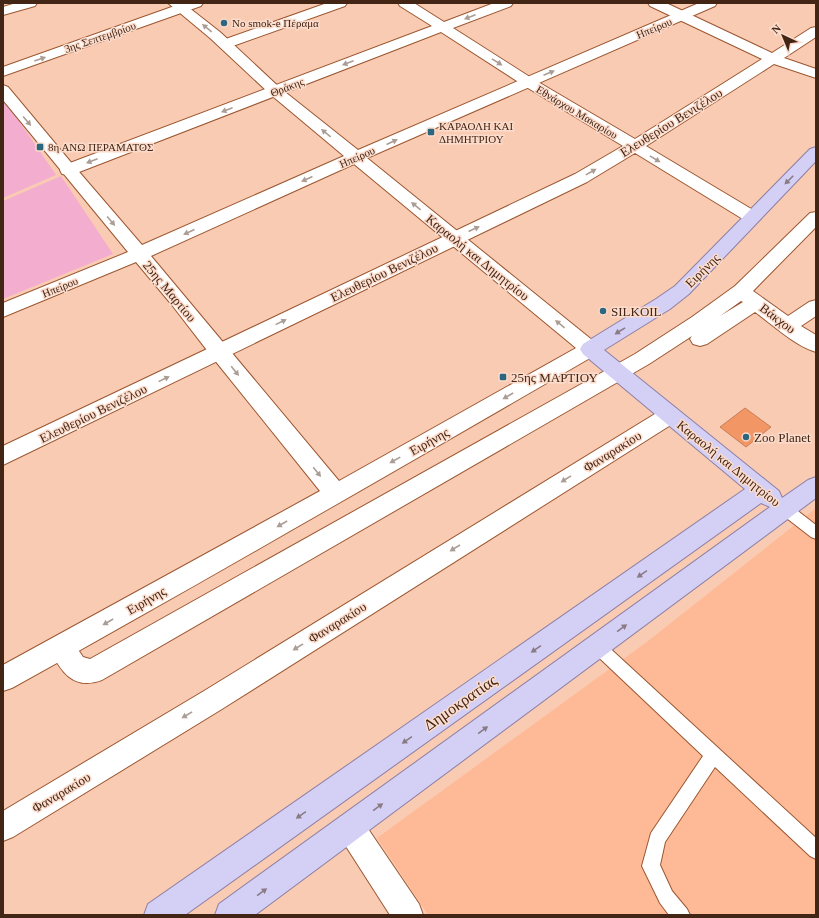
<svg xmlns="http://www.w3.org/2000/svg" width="819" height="918" font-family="'Times New Roman',serif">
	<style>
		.built { fill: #feba97 }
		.green { fill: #f3aecf }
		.building { fill: #f19664; stroke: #c67e57 }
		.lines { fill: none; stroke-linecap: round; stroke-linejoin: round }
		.lane-casing { stroke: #9b5730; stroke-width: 2 }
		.street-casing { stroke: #9b5730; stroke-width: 2 }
		.secondary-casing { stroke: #9b5730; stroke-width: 2 }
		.primary-casing { stroke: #8d7fa2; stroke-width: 2 }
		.lane { fill: #fff; fill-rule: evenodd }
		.street { fill: #fff; fill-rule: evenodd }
		.secondary { fill: #fff; fill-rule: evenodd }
		.primary { fill: #d3cff5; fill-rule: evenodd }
		.oneway { fill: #aa9d95 }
		.oneway2 { fill: #8a7a84 }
		.poi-dot { fill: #2c667f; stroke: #fcdccc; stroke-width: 1.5 }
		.labels { text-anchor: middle; stroke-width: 3; stroke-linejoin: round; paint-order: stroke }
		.far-poi-label { font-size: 11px; fill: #422514; stroke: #fcdccc; text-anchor: start }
		.far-street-label { font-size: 11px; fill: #422514; stroke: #fcdccc }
		.street-label { font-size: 13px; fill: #422514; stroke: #fcdccc }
		.poi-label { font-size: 13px; fill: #422514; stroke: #fcdccc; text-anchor: start }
		.near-street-label { font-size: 16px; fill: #422514; stroke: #fcdccc }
	</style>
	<rect width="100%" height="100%" fill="#facbb3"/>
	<path class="built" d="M816 508V915H428L377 838 648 641Z"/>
	<path class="green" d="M6 102 56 175 3 198V103Z
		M61 176 113 254 3 299V201Z"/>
	<path class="building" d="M745 408 771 427 746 447 720 427Z"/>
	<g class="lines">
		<g class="lane-casing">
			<path id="lane" d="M785 503 790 505 816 525V539L811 537 780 513 778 509 780 505Z
				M597 639 602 641 816 838V859L810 856 715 767 665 842 660 865 672 891 687 909 690 915H669L660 903 642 866 651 833 703 756 592 651 589 646 592 641Z"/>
		</g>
		<g class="street-casing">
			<path id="street" d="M16 3H37L35 6 3 15V7Z
				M183 3H203L201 6 3 76V67Z
				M327 3H347L345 6 230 47 225 48 220 47 218 44 220 41Z
				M398 3H414L444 22 494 3H513L511 6 453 28 533 79 635 139 762 59 650 6 648 3H666L772 53 811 28 816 27V37L784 58 816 69V78L774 64 646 146 758 213 761 217 758 221 752 222 746 221 635 153 587 182 3 465V446L575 174 623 146 523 85 441 32 74 174 68 175 62 174 60 170 62 166 432 26 400 6Z
				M816 212V227L753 291 788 316 809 302 816 300V316L801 326 816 335V352C795 346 773 325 755 312L707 344 700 346 693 344 690 339 692 336 649 364 102 680C73 691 60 671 49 647L53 639 62 635 71 639 83 657 90 659 635 354 692 317 735 286 810 213ZM741 301 743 302 720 316Z
				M670 407 677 409 681 415 677 421 222 709 13 837 3 841V811L204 691 663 409Z
				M350 813 360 817 419 904 423 915H390L340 837 336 827 340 817Z"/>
		</g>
		<g class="secondary-casing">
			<path id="secondary" d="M168 3H183L220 32 280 88 358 150 699 3H717L715 6 367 158 597 344 600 349 597 354C403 466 209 579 12 688L3 691V665L320 491 213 358 172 305 136 262 3 317V303L128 252 3 100V85L8 87 74 166 142 245 344 156 270 94 210 38ZM354 164 576 348 339 481 151 256Z"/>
		</g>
		<g class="primary-casing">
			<path id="primary" d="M816 147V161L689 294 670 309 604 350 779 491 782 498 808 480 816 477V498L255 915H215L219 904 770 507 761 503 185 915H144L148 904 745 489 583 354 580 349 583 344 656 299 675 286 810 149Z"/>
		</g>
		<use href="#lane" class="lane"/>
		<use href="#street" class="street"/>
		<use href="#secondary" class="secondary"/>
		<use href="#primary" class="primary"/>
	</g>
	<defs><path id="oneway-solid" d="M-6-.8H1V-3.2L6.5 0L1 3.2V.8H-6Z"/></defs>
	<g class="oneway">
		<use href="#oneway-solid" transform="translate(470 17) rotate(159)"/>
		<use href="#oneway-solid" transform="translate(207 28) rotate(-141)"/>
		<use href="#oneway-solid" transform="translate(40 59) rotate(-19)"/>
		<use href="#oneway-solid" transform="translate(497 62) rotate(32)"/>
		<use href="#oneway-solid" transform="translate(348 63) rotate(159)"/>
		<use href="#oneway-solid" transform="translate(549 73) rotate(-23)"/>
		<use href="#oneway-solid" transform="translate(227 110) rotate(159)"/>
		<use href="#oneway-solid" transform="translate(27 121) rotate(50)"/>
		<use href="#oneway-solid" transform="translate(326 133) rotate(-141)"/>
		<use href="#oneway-solid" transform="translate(392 142) rotate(-24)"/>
		<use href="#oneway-solid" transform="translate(655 159) rotate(31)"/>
		<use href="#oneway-solid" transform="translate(92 161) rotate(159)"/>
		<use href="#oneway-solid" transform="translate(591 172) rotate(-29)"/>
		<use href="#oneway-solid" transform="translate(307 179) rotate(156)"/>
		<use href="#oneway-solid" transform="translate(416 206) rotate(-141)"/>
		<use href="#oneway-solid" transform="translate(111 221) rotate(50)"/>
		<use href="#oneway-solid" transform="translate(474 229) rotate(-25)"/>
		<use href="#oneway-solid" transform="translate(189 232) rotate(156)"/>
		<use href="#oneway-solid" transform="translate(281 322) rotate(-26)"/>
		<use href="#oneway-solid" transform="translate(560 324) rotate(-141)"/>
		<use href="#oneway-solid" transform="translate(235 371) rotate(51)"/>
		<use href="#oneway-solid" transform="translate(164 379) rotate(-26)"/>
		<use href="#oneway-solid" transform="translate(508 396) rotate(150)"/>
		<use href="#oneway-solid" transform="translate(395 460) rotate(151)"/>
		<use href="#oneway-solid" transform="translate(317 472) rotate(51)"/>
		<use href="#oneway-solid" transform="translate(566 479) rotate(148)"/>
		<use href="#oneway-solid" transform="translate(282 524) rotate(150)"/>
		<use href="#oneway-solid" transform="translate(455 548) rotate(148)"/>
		<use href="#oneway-solid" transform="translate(108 622) rotate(150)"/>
		<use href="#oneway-solid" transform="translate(298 647) rotate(148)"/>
		<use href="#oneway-solid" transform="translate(187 715) rotate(149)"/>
	</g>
	<g class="oneway2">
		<use href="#oneway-solid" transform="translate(789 180) rotate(135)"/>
		<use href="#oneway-solid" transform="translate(620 331) rotate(148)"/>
		<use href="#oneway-solid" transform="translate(642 574) rotate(145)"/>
		<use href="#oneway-solid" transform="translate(622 628) rotate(-36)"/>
		<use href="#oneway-solid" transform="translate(536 649) rotate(145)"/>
		<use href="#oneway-solid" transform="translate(483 730) rotate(-36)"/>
		<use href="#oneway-solid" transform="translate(407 740) rotate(145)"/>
		<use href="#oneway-solid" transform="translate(378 807) rotate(-36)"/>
		<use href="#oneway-solid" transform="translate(301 815) rotate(145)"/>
		<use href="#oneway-solid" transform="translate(262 892) rotate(-36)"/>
	</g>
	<g class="poi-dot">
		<circle cx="224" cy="23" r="4"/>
		<rect x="427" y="128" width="8" height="8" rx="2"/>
		<rect x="36" y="143" width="8" height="8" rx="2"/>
		<circle cx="603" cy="311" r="4"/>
		<rect x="499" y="373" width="8" height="8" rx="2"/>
		<circle cx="746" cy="437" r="4"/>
	</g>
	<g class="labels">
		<g class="far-poi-label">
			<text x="232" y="27">No smok-e Πέραμα</text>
			<text x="439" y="130">ΚΑΡΑΟΛΗ ΚΑΙ<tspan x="439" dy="13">ΔΗΜΗΤΡΙΟΥ</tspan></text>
			<text x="48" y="151">8η ΑΝΩ ΠΕΡΑΜΑΤΟΣ</text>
		</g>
		<g class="far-street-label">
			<text transform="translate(654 28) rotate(-23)" y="4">Ηπείρου</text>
			<text transform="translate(100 37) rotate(-19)" y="4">3ης Σεπτεμβρίου</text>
			<text transform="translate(287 87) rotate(-21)" y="4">Θράκης</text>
			<text transform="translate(577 112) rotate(31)" y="4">Εθνάρχου Μακαρίου</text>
			<text transform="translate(357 157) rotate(-24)" y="4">Ηπείρου</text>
			<text transform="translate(60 287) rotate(-22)" y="4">Ηπείρου</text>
		</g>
		<g class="street-label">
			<text transform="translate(671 122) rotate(-32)" y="5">Ελευθερίου Βενιζέλου</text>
			<text transform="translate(478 257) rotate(39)" y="5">Καραολή και Δημητρίου</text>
			<text transform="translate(702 270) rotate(-45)" y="5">Ειρήνης</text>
			<text transform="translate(384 272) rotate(-26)" y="5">Ελευθερίου Βενιζέλου</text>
			<text transform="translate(170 291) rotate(50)" y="5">25ης Μαρτίου</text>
			<text transform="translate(778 318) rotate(37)" y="5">Βάκχου</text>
			<text transform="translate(93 413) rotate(-26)" y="5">Ελευθερίου Βενιζέλου</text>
			<text transform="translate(429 441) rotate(-29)" y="5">Ειρήνης</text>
			<text transform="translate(612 451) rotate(-32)" y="5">Φαναρακίου</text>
			<text transform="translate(729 463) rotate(39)" y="5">Καραολή και Δημητρίου</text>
			<text transform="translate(146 600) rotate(-30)" y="5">Ειρήνης</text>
			<text transform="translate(337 622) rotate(-32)" y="5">Φαναρακίου</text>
			<text transform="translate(61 792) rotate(-31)" y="5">Φαναρακίου</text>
		</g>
		<g class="poi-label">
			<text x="611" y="316">SILKOIL</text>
			<text x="511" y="382">25ης ΜΑΡΤΙΟΥ</text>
			<text x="754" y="442">Zoo Planet</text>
		</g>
		<g class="near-street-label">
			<text transform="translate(460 702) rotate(-35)" y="6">Δημοκρατίας</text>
		</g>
	</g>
	<rect width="819" height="918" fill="none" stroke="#422514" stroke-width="8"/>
	<g transform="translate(783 36) rotate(316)" stroke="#fcdccc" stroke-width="3" paint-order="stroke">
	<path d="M0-3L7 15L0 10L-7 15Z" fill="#422514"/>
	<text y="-6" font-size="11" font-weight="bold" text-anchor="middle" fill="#422514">N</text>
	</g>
</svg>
